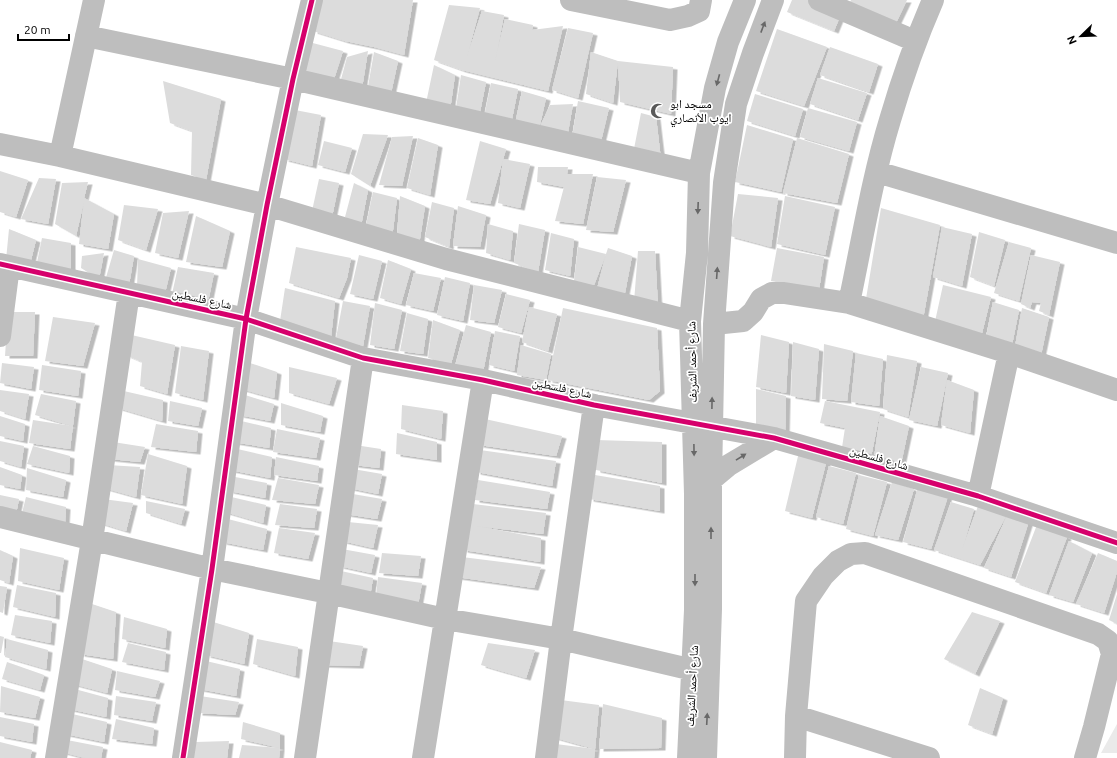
<svg xmlns="http://www.w3.org/2000/svg" width="1117" height="758" font-family="Ubuntu,'Noto Naskh Arabic',sans-serif">
	<style>
		.green { fill: #eaeaea }
		.building { fill: #dcdcdc; filter: url(#shadow) }
		.lines { fill: none; stroke-linecap: round; stroke-linejoin: round }
		.minor { stroke: #bebebe; stroke-width: 22 }
		.cycleway-casing { stroke: #fff; stroke-width: 8 }
		.cycleway { stroke: #d6006c; stroke-width: 5 }
		.oneway { fill: #686868 }
		.labels { text-anchor: middle; stroke-width: 3.5; stroke-linejoin: round; paint-order: stroke }
		.poi-label { font-size: 12px; fill: #000; stroke: #fff; text-anchor: start }
		.street-label { font-size: 12px; fill: #000; stroke: #fff }
	</style>
	<defs>
		<filter id="shadow"><feDropShadow dx="4.5" dy="2.5" stdDeviation="0" flood-color="#0004"/></filter>
	</defs>
	<rect width="100%" height="100%" fill="#fff"/>
	<path class="green" d="M1117 724V753H1101Z"/>
	<path class="building" d="M318 0H413L404 55 374 47 345 41 313 31Z
		M792 0H809L841 14 834 31 787 12Z
		M851 0H907L894 27 848 6Z
		M449 5 480 8 466 60 482 11 504 15 495 62 505 19 533 25 532 30 563 26 548 91 462 70 434 60Z
		M568 28 593 33 578 98 552 90Z
		M777 29 827 47 804 106 756 91Z
		M309 42 343 51 333 82 303 74Z
		M830 47 878 64 869 92 820 75Z
		M368 51 362 88 340 83 347 57Z
		M374 52 398 61 391 93 367 92Z
		M591 52 618 61 613 103 586 94Z
		M618 61 673 67 671 114 620 102Z
		M434 65 455 75 450 110 426 103Z
		M461 75 486 82 480 112 456 108Z
		M818 78 867 93 858 120 810 104Z
		M163 81 221 99 206 180 191 175 192 131 170 123Z
		M491 83 518 89 511 124 484 117Z
		M522 91 546 98 539 129 515 124Z
		M755 94 803 109 795 136 747 121Z
		M578 101 609 108 600 145 572 137Z
		M573 104 567 138 539 129 550 105Z
		M808 108 857 122 849 151 800 137Z
		M295 110 321 115 312 166 284 159Z
		M641 113 656 117 661 160 633 154Z
		M747 125 793 139 781 192 735 182Z
		M363 134 388 135 370 186 351 174Z
		M413 136 402 186 379 185 392 137Z
		M418 138 438 145 430 195 407 188Z
		M797 138 849 154 837 203 783 193Z
		M324 141 352 148 345 172 318 165Z
		M480 141 506 149 490 204 466 200Z
		M503 159 530 164 520 208 498 203Z
		M538 167H568L567 174H593L583 224 555 221 564 187 537 182Z
		M0 171 28 180 16 217 0 212Z
		M597 177 626 180 613 232 586 230Z
		M39 178 56 179 48 224 21 219Z
		M319 179 339 183 332 217 312 211Z
		M88 182 84 198 114 214 108 249 79 244 84 201 76 236 55 224 62 183Z
		M354 183 368 190 361 226 345 217Z
		M373 192 397 198 392 238 365 230Z
		M738 194 778 198 771 247 730 236Z
		M400 196 425 206 419 245 397 235Z
		M785 196 835 207 825 255 777 244Z
		M432 202 454 208 449 247 425 237Z
		M124 205 158 209 146 250 118 240Z
		M458 206 486 215 480 247 453 246Z
		M881 208 940 225 921 330 863 317Z
		M189 211 178 258 155 253 163 213Z
		M196 216 230 231 222 267 186 262Z
		M488 224 513 231 510 260 486 253Z
		M519 224 545 230 538 272 514 263Z
		M942 227 972 234 962 286 933 277Z
		M9 229 36 240 31 260H6Z
		M979 232 1005 240 994 286 970 277Z
		M551 233 574 239 570 276 545 270Z
		M42 238 71 243V274L36 267Z
		M1009 242 1031 248 1019 301 994 293Z
		M296 247 351 258 347 278 339 298 289 283Z
		M578 247 606 254 608 248 632 256 624 298 597 289 606 254 594 285 574 281Z
		M777 248 824 257 819 290 771 281Z
		M114 250 134 256 129 285 105 281Z
		M638 251H655L658 308 634 302Z
		M104 253 99 279 81 268 82 256Z
		M359 255 382 261 373 299 350 294Z
		M1031 255 1060 262 1049 315 1039 311 1041 303 1032 302 1030 308 1021 304Z
		M138 259 171 268 165 293 137 287Z
		M388 260 411 269 401 304 380 298Z
		M178 267 214 273 208 302 172 294Z
		M414 273 441 278 433 311 406 305Z
		M445 277 470 283 463 321 437 315Z
		M474 285 502 290 494 323 470 320Z
		M943 285 991 297 980 341 934 326Z
		M285 288 335 301 331 337 280 321Z
		M506 294 530 300 521 333 498 327Z
		M343 301 370 306 363 346 336 338Z
		M993 302 1019 310 1011 350 985 342Z
		M375 303 402 310 394 349 370 345Z
		M529 307 557 314 548 351 522 342Z
		M563 308 657 328 660 391 649 400 548 380Z
		M1022 308 1049 317 1040 360 1014 352Z
		M8 312H35L33 356H5Z
		M407 313 428 319 423 354 400 351Z
		M53 317 95 323 83 366 45 361Z
		M433 320 460 330 451 364 428 358Z
		M466 325 491 332 483 372 455 366Z
		M495 331 520 336 514 371 489 365Z
		M127 334 175 345 167 394 140 386 142 362 126 355Z
		M761 335 789 342 786 393 756 387Z
		M793 342 819 349 815 400 791 396Z
		M824 344 853 351 847 401 822 399Z
		M521 345 551 354 546 380 517 375Z
		M181 346 209 351 203 400 175 393Z
		M856 353 883 359 879 406 851 402Z
		M887 355 917 361 908 417 883 409Z
		M244 361 277 372 274 398 241 389Z
		M2 363 34 367 31 389 0 383Z
		M42 365 81 371 78 396 39 390Z
		M289 367 337 378 329 404 289 393Z
		M921 367 948 373 937 426 909 420Z
		M947 380 974 390 970 433 941 425Z
		M115 389 163 400 162 421 118 408Z
		M756 389 786 396 785 438 756 432Z
		M0 390 29 394 25 419 0 411Z
		M41 394 76 401 70 449 29 443 33 420 72 426 35 415Z
		M242 394 274 404 270 421 239 415Z
		M170 401 202 408 198 426 168 421Z
		M825 401 880 412 870 462 841 454 845 428 820 423Z
		M281 403 323 416 320 432 281 425Z
		M402 405 443 411 441 439 401 429Z
		M0 416 25 424 23 441 0 436Z
		M880 416 909 426 901 464 874 458Z
		M485 419 562 436 556 456 479 445Z
		M237 420 271 428 269 448 233 442Z
		M156 424 198 431 196 452 151 447Z
		M277 429 320 438 316 458 273 452Z
		M397 433 437 442V460L396 454Z
		M596 440 662 442V483L596 470Z
		M0 441 24 446 21 467 0 461Z
		M113 442 145 447 140 462 110 459Z
		M355 445 381 449 379 468 354 465Z
		M33 446 70 456 69 473 27 464Z
		M233 448 272 457 270 478 230 470Z
		M480 450 556 461 552 486 476 472Z
		M799 452 827 459 812 518 785 511Z
		M148 454 187 466 182 504 141 495Z
		M276 457 319 466 317 481 274 475Z
		M108 465 140 467 136 497 104 488Z
		M829 466 856 473 843 524 816 517Z
		M0 467 22 475 20 489 0 485Z
		M27 468 66 480 63 497 26 490Z
		M353 469 382 474 378 494 349 488Z
		M595 475 660 486V511L589 499Z
		M859 475 887 482 873 536 846 529Z
		M230 476 267 483 265 498 229 491Z
		M278 478 319 485 315 504 272 500Z
		M478 480 550 492 547 509 475 500Z
		M892 482 914 489 898 540 875 535Z
		M918 487 949 493 931 549 903 542Z
		M347 493 382 499 377 519 345 514Z
		M0 495 19 499 16 514 0 511Z
		M227 496 266 505 263 523 225 512Z
		M26 497 66 507 65 523 22 513Z
		M103 499 133 503 126 531 100 523Z
		M146 501 185 509 181 524 146 513Z
		M951 502 974 509 962 550 978 506 1007 514 980 565 934 550Z
		M280 504 317 509 314 528 275 525Z
		M473 504 546 513 543 534 476 526 541 538 540 562 463 550Z
		M1009 511 1029 521 1011 577 984 568Z
		M224 518 267 529 263 550 222 542Z
		M348 522 378 525 373 548 342 541Z
		M1038 522 1067 537 1046 593 1015 582Z
		M279 528 315 533 308 559 274 553Z
		M1069 541 1092 553 1073 602 1049 595Z
		M20 548 64 558 59 590 18 581Z
		M342 549 375 555 371 573 339 566Z
		M0 550 13 556 9 583 0 580Z
		M382 553 421 556 418 576 379 573Z
		M1098 553 1117 561V572L1104 613 1076 604Z
		M462 557 541 567 534 588 456 577Z
		M341 571 373 578 370 597 335 588Z
		M378 577 422 583 418 605 376 596Z
		M17 585 56 593 55 617 13 607Z
		M0 586 7 587 3 613 0 612Z
		M1117 594V624L1109 620Z
		M86 602 116 612 113 659 80 654Z
		M972 612 1000 621 975 674 944 659Z
		M15 615 52 621 50 643 11 635Z
		M124 617 167 629 165 648 122 639Z
		M210 621 249 633 244 664 206 655Z
		M0 636 4 637 1 653H0Z
		M7 639 48 650 46 669 5 657Z
		M257 639 298 647 295 676 253 664Z
		M329 641 363 646 359 666 324 665Z
		M128 643 166 652 164 670 122 662Z
		M488 643 535 650 526 678 481 665Z
		M79 658 112 669 107 693 73 684Z
		M202 660 240 669 236 696 199 689Z
		M7 662 44 675 40 690 2 679Z
		M117 671 160 681 155 697 115 690Z
		M1 686 40 697 35 718 0 712Z
		M71 688 108 698 106 717 69 709Z
		M980 688 1003 698 992 734 968 725Z
		M116 696 156 702 152 721 114 715Z
		M200 696 239 702 235 715 198 713Z
		M553 699 599 705 595 749 594 758H547L548 743 595 749 549 736Z
		M603 704 662 718 661 748 599 749Z
		M68 713 107 722 104 742 65 734Z
		M0 717 34 724 32 742 0 736Z
		M116 719 154 728 152 744 112 739Z
		M243 722 280 733V748L241 739Z
		M67 740 103 747 101 758H85L62 752Z
		M229 741 227 758H191L196 742Z
		M0 742 32 750 30 758H0Z
		M242 745 280 748 279 758H239Z"/>
	<g class="lines">
		<path class="minor" d="M571 0 670 20 688 16 699 11 701 0
			M819 0 915 41
			M86 36 293 79 699 173
			M0 144 60 156 267 205 446 259 690 321
			M60 156 94 0
			M877 172 1117 243
			M0 264 246 319 363 358 483 380 594 405 774 438 978 496 1117 543
			M849 303C862 242 872 179 890 120 902 79 916 39 933 0
			M714 324 743 321 753 312 761 299 772 293H784L849 303 1009 353 1117 390
			M0 336 9 266
			M711 480 729 465 774 438
			M978 496 1009 353
			M0 517 212 569 328 593 445 619 561 639 693 670H708
			M796 716 929 758
			M56 758 92 540 129 293
			M183 758 212 569 246 319 267 205 293 79 312 0
			M305 758 363 358
			M423 758 483 380
			M546 758 561 639 594 405
			M688 758 695 610V494L690 321 697 253 699 173 715 88 728 42 745 0
			M706 758 711 609V480L714 324 724 183 736 104 753 53 773 0
			M795 758 796 716 806 601 823 576 838 561 851 554 865 553 1098 634 1108 641 1112 654 1094 727 1085 758"/>
		<g class="cycleway-casing">
			<path id="cycleway" d="M0 264 246 319 363 358 483 380 594 405 774 438 978 496 1117 543
				M183 758 212 569 246 319 267 205 293 79 312 0"/>
		</g>
		<use href="#cycleway" class="cycleway"/>
	</g>
	<defs><path id="oneway-solid" d="M-6-.8H1V-3.2L6.5 0L1 3.2V.8H-6Z"/></defs>
	<g class="oneway">
		<use href="#oneway-solid" transform="translate(763 27) rotate(-69)"/>
		<use href="#oneway-solid" transform="translate(718 80) rotate(105)"/>
		<use href="#oneway-solid" transform="translate(698 208) rotate(92)"/>
		<use href="#oneway-solid" transform="translate(717 273) rotate(-86)"/>
		<use href="#oneway-solid" transform="translate(712 403) rotate(-89)"/>
		<use href="#oneway-solid" transform="translate(694 450) rotate(89)"/>
		<use href="#oneway-solid" transform="translate(741 457) rotate(-32)"/>
		<use href="#oneway-solid" transform="translate(711 533) rotate(-90)"/>
		<use href="#oneway-solid" transform="translate(695 580) rotate(90)"/>
		<use href="#oneway-solid" transform="translate(707 719) rotate(-87)"/>
	</g>
	<defs>
		<g id="mosque-bare" transform="scale(1.2)"><path d="M3.5-4.9A6 6 0 1 0 3.5 4.9A5 5 0 1 1 3.5-4.9Z" fill="#595959" stroke="#fff" stroke-width="2.5" paint-order="stroke"/></g>
	</defs>
	<g fill-rule="evenodd">
		<use href="#mosque-bare" x="658" y="111"/>
	</g>
	<g class="labels">
		<g class="poi-label">
			<text x="670" y="108">مسجد ابو<tspan x="670" dy="14">ايوب الأنصاري</tspan></text>
		</g>
		<g class="street-label">
			<text transform="translate(202 299) rotate(12)" y="4">شارع فلسطين</text>
			<text transform="translate(692 362) rotate(-91)" y="4">شارع أحمد الشريف</text>
			<text transform="translate(562 388) rotate(12)" y="4">شارع فلسطين</text>
			<text transform="translate(879 458) rotate(16)" y="4">شارع فلسطين</text>
			<text transform="translate(692 686) rotate(-87)" y="4">شارع أحمد الشريف</text>
		</g>
	</g>
	<g transform="translate(1081 36) rotate(247)" stroke="#ffffff" stroke-width="3" paint-order="stroke">
	<path d="M0-3L7 15L0 10L-7 15Z" fill="#000000"/>
	<text y="-6" font-size="11" font-weight="bold" text-anchor="middle" fill="#000000">N</text>
	</g>
	<path d="M18 34v6h51v-6" fill="none" stroke="#000000" stroke-width="2"/>
	<text x="24" y="34" font-size="12" fill="#000000" stroke="#ffffff" stroke-width="3" paint-order="stroke">20 m</text>
</svg>
